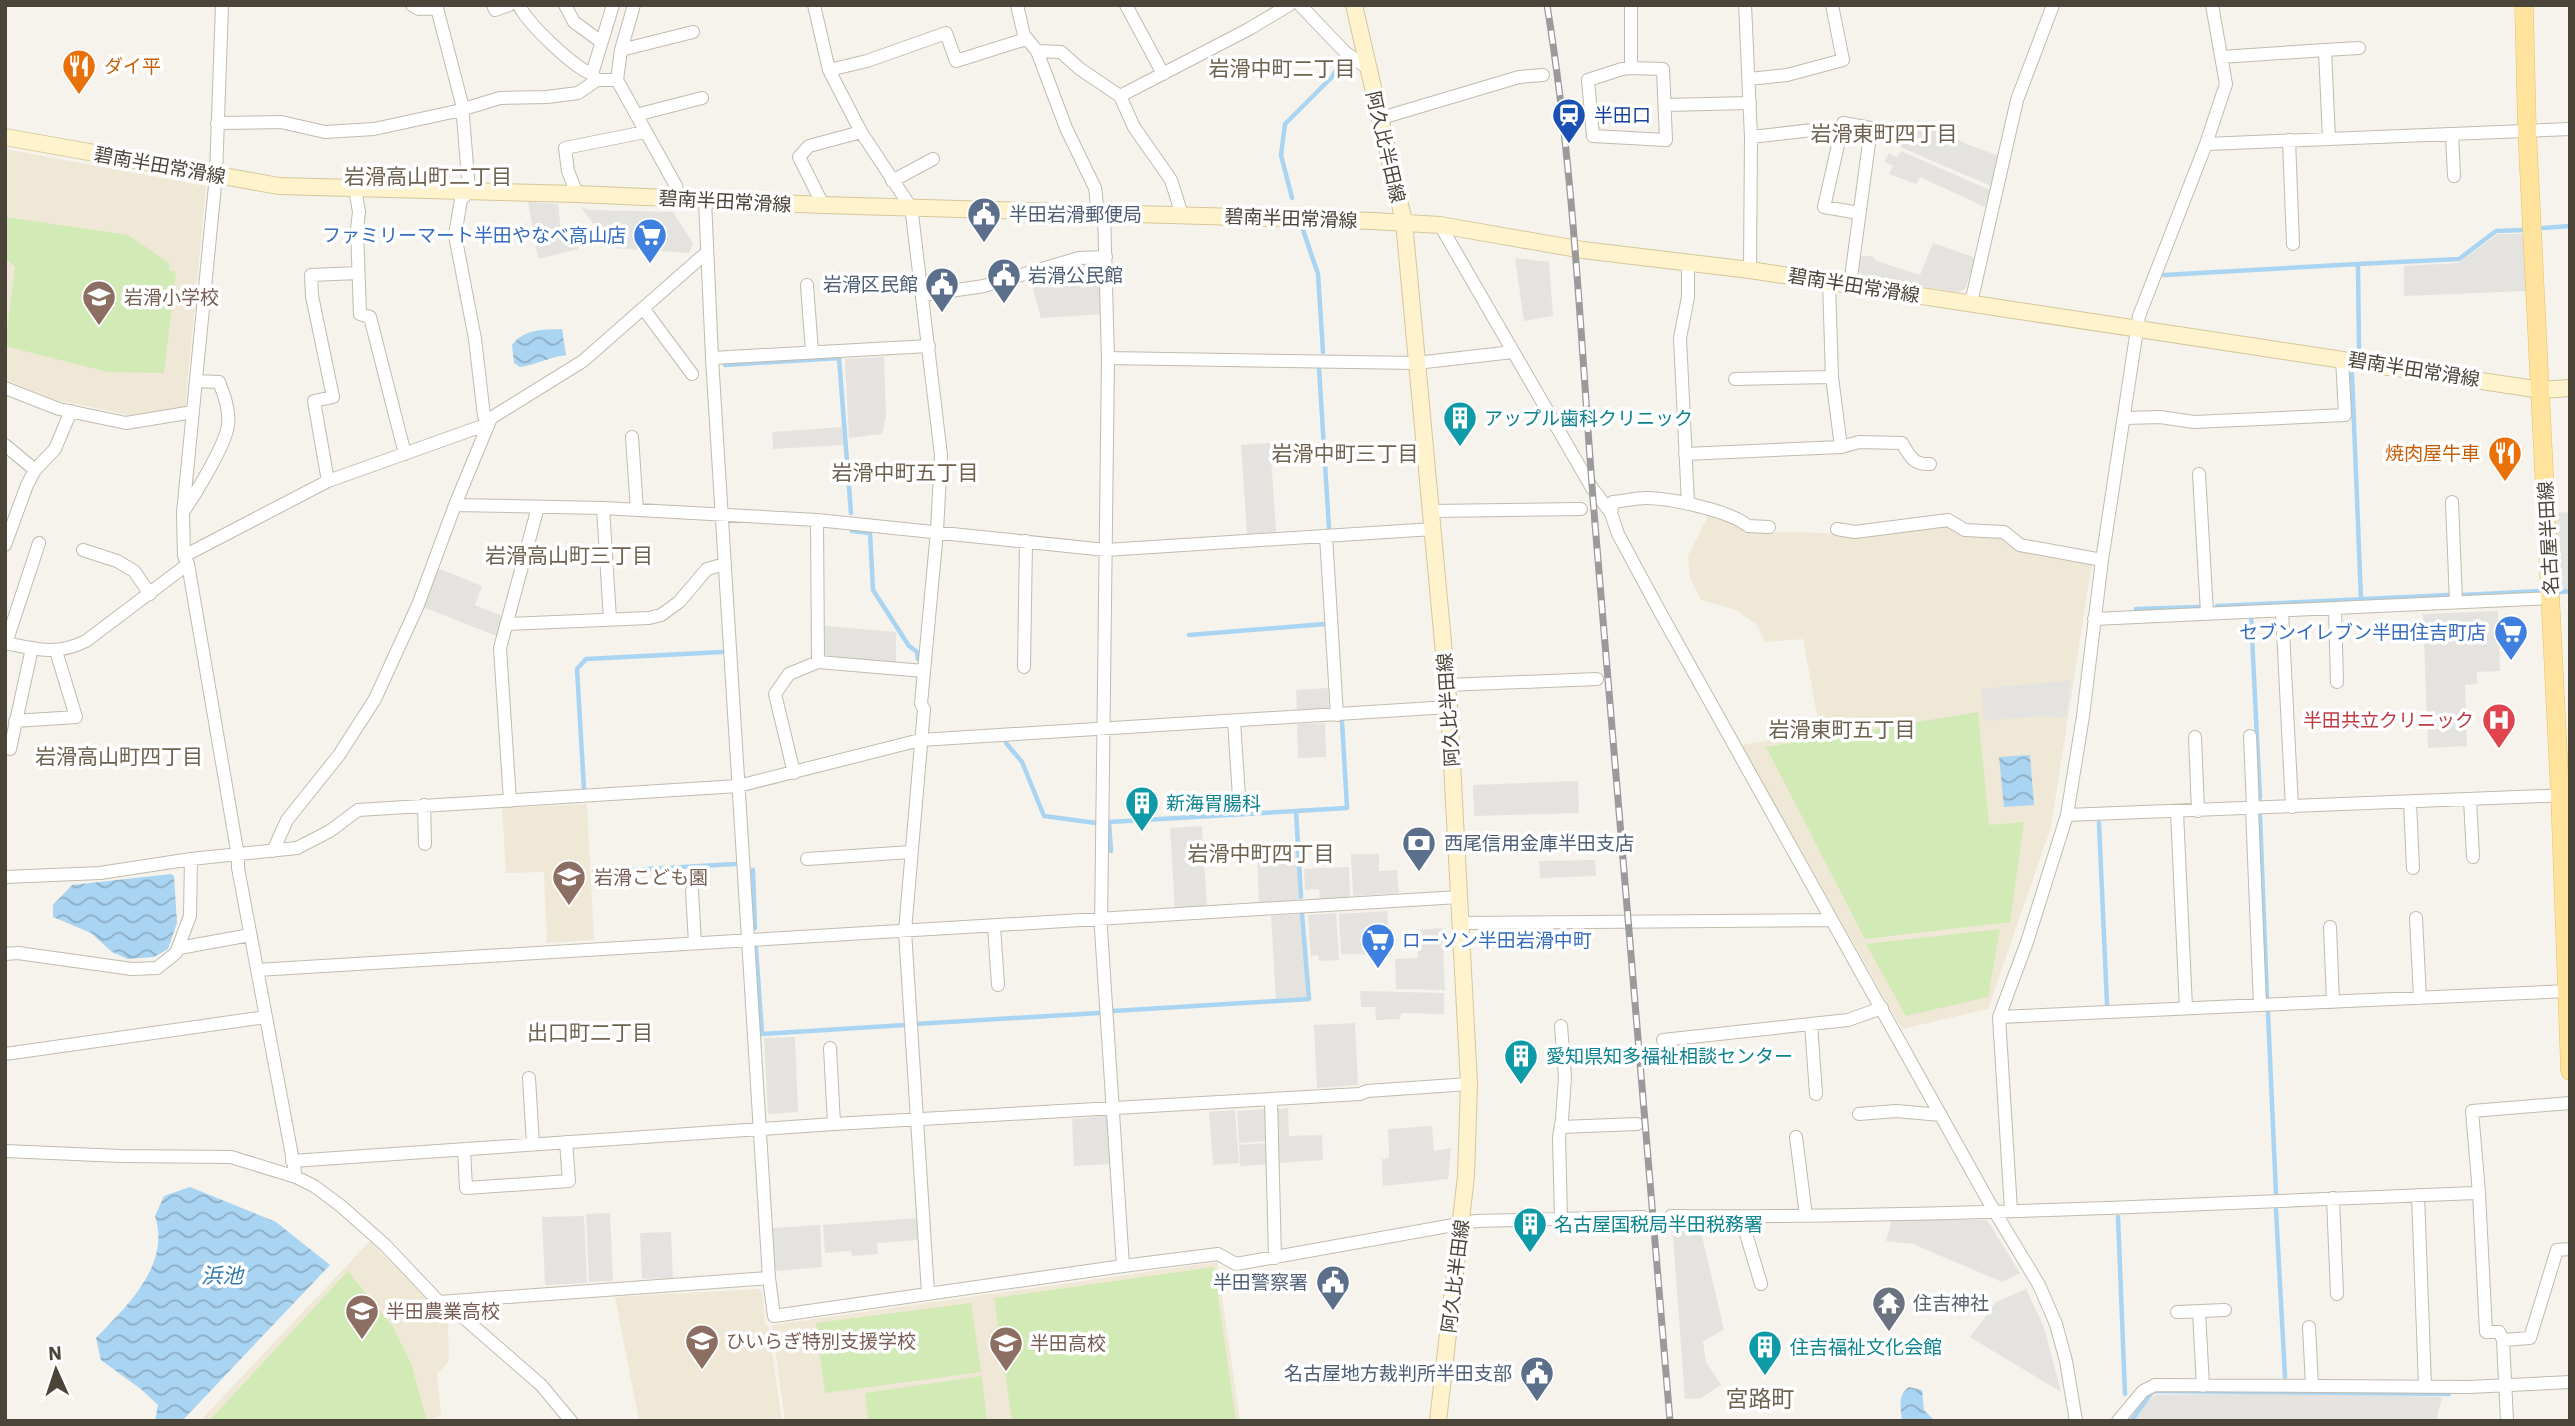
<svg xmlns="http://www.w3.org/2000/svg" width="2575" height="1426" font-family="'IBM Plex Sans','Noto Sans JP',sans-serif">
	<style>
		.education { fill: #efe8d6 }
		.park { fill: #d2eab5 }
		.parking { fill: #e5e3e0 }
		.water { fill: url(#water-waves) }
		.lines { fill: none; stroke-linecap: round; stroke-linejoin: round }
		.stream { stroke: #a9d4f2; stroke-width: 4.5 }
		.street-casing { stroke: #c2bbae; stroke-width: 14 }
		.secondary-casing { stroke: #d6c79b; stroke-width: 18 }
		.primary-casing { stroke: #e6c16a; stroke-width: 19 }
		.street { stroke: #fff; stroke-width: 12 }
		.secondary { stroke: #fff3cd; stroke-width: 16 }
		.primary { stroke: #ffe39c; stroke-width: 18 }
		.rail-casing { stroke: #9a9a9a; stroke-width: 7 }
		.rail { stroke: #fff; stroke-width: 4.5; stroke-dasharray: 13; stroke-linecap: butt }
		.labels { text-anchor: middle; stroke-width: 7; stroke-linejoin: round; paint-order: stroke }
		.food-label { font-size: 19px; fill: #c56008; stroke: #fff; text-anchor: start }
		.transit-label { font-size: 19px; fill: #164399; stroke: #fff; text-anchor: start }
		.street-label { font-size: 19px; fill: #4b4439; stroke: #fff }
		.service-label { font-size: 19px; fill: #4e5e75; stroke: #fff; text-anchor: start }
		.shop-label { font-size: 19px; fill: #366cbe; stroke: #fff; text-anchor: end }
		.education-label { font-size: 19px; fill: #785e54; stroke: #fff; text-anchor: start }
		.culture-label { font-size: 19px; fill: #0d838f; stroke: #fff; text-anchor: start }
		.health-label { font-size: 19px; fill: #be3a42; stroke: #fff; text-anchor: end }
		.worship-label { font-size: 19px; fill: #5b616d; stroke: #fff; text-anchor: start }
		.neighbourhood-label { font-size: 21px; fill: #6e6250; stroke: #fff }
		.water-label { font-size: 21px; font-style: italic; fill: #2e7ab2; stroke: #fff }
		.quarter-label { font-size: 23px; fill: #6e6250; stroke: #fff }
	</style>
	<defs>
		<pattern id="water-waves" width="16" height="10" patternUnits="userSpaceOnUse" patternTransform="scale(1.75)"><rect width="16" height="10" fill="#a9d4f2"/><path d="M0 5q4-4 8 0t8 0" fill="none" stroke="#8caec5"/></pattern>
	</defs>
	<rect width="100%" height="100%" fill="#f6f3ec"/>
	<path class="education" d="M5 149 206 186 185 408 128 415 57 400 5 380Z
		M1708 516 1733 523 1745 533 1800 532 1839 534 1944 526 1961 533 2006 538 2092 562 2051 827 1988 1009 1902 1029 1741 745 1820 731 1803 639 1765 642 1757 625 1736 610 1701 600 1690 578 1688 556Z
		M587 804 594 940 547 943 544 872 506 873 502 808Z
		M370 1241 448 1321 449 1361 437 1374 441 1414 431 1421H200Z
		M1217 1262 1240 1421H785L772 1325Z
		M759 1289 763 1295 765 1325H768L782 1421H639L615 1297Z"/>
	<path class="park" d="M5 217 128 235 169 263V270L176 272 164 373 108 372 5 346 15 267 5 258Z
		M1978 712 1989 825 2024 822 2010 922 1865 939 1766 747Z
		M2000 929 1988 997 1906 1016 1866 944Z
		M1214 1267 1236 1421H1012L994 1298Z
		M348 1271 393 1327 411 1363 427 1421H209Z
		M971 1303 981 1372 825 1393 816 1323Z
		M982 1376 987 1421H868L865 1393Z"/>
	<path class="parking" d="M1917 120 1969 145 1999 156 1991 186 1900 147V144Z
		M1901 151 1990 190 1985 207 1920 177 1916 184 1889 174 1893 166 1884 162 1889 153 1897 157Z
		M528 202 558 204 561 233H573L578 249 538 259Z
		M581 207 590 210 673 212 693 243 689 253 611 248Z
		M2498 234H2525L2526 291 2404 296V266L2458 263Z
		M1933 243 1976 258 1965 289 1958 292 1865 278 1859 271 1861 256H1872L1877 261 1920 275Z
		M1515 258 1549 262 1553 316 1524 321Z
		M1096 259 1102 264 1104 314 1041 318 1030 278Z
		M884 357 886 416 882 434 849 438 845 359Z
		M842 427 844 445 773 449 772 432Z
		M1270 443 1276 532 1247 534 1241 445Z
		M2570 512V589L2559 590 2556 513Z
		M435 567 482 586 475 605 505 617 497 636 420 606Z
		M2498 611 2500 671 2477 672V684L2465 685 2467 746 2428 748 2423 614Z
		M825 626 896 632V664L828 658 825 655Z
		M2071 680 2066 718 2040 716 1984 721 1981 689Z
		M1328 688 1329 708 1297 710 1296 690Z
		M1325 723 1326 757 1298 758 1297 724Z
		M1578 781 1579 813 1474 816 1473 785Z
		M1202 826 1207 907 1175 909 1170 828Z
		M1297 851 1299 901 1259 903 1257 852Z
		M1351 854H1379V871L1397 870 1399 893 1353 896Z
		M1595 860 1596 876 1540 878 1539 861Z
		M1349 867 1350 899 1320 900 1319 889 1305 890 1304 869Z
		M1387 911 1391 955 1341 954 1339 914Z
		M1336 913 1339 960 1319 961 1318 955 1311 956 1308 915Z
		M1302 914 1307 998 1276 1000 1271 916Z
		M1442 928 1445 990 1396 989 1395 959 1418 958V930Z
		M1360 991 1444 993V1014L1401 1013 1400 1019 1376 1020 1375 1007H1361Z
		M1355 1023 1358 1085 1317 1088 1314 1025Z
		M795 1037 798 1112 768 1114 764 1038Z
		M1288 1108 1289 1136 1322 1135 1323 1160 1278 1163 1277 1109Z
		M1266 1109 1267 1141 1239 1143 1237 1111Z
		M1235 1110 1239 1163 1213 1165 1209 1112Z
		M1105 1116 1109 1122 1111 1164 1074 1166 1072 1119Z
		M1432 1126 1434 1151 1451 1148 1448 1179 1383 1186 1382 1159 1389 1158 1388 1129Z
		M1269 1143 1270 1164 1240 1166 1239 1145Z
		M610 1213 613 1281 589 1282 586 1214Z
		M584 1216 587 1283 545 1285 542 1217Z
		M917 1218 919 1240 877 1243 878 1254 852 1256 851 1251 825 1253 823 1225Z
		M1892 1220H1987L2020 1273 2002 1282 1913 1244 1886 1241Z
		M1699 1223 1724 1330 1703 1341 1706 1362 1721 1385 1701 1398 1685 1399 1672 1224Z
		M820 1225 822 1267 774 1271 773 1228Z
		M671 1232 673 1278 642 1279 640 1233Z
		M2026 1289 2044 1327 2061 1392 1970 1337 1996 1302Z
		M2286 1393 2442 1397 2436 1421H2134L2142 1407 2155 1395Z"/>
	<path class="water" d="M562 329 566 355C549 357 536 365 520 367L514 363 512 345C525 328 544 330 562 329Z
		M2030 755 2034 805 2004 807 1999 757Z
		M171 874 174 876 177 923 168 949 154 957 128 959 112 952 91 933 53 917V905L72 885Z
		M190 1187 276 1222 330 1265 182 1421H155L158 1405 142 1390 101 1360 96 1338C127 1306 171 1265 155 1216L164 1196Z
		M1909 1387 1922 1390 1924 1410 1935 1421H1902C1901 1408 1897 1395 1909 1387Z"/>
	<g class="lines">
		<path class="stream" d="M1292 198 1281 155 1285 124 1332 77 1344 57
			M1302 227 1318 274 1323 352
			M2543 228 2570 226
			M2164 275 2358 264
			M2359 350 2358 264 2459 259 2496 231 2524 230
			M725 365 839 358 851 513
			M1319 368 1329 528
			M2352 374 2361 599
			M852 531 870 533 873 590 909 646 917 652 918 659
			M2560 592 2570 591
			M2462 595 2541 591
			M2217 606 2449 595
			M2136 609 2200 607
			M2251 617 2260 798
			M1189 635 1325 624
			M1006 743 1022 762 1044 816 1096 823
			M584 789 577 669 586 659 722 652
			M1296 811 1301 897
			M2260 816 2267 998
			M2099 823 2107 1004
			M1111 851 1109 822 1347 808 1342 721
			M753 870 755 928
			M594 872 735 864
			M756 948 762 1034 905 1025
			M1113 1011 1309 999 1302 914
			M2268 1013 2276 1194
			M915 1024 1099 1013
			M2276 1210 2285 1377
			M2118 1217 2125 1394
			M2131 1421 2153 1391 2449 1394"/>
		<g class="street-casing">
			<path id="street" d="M222 5 216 175 183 513 184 556 188 564 238 856V868L296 1177
				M412 5 419 9 437 8 462 104 469 191 461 200 455 235 475 339 484 416 488 424
				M493 5 495 10 509 5
				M519 5C527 23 573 67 592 74
				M565 5 574 22 600 41
				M613 5 592 74 597 80H617L676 186 679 198
				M814 5 829 70 861 132 910 206 912 214 941 455 937 531 921 704 924 709 905 931 928 1293
				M1017 5 1024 35 1037 51 1066 128 1095 188 1098 212
				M1126 5 1163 74
				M1300 5 1346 53 1369 69
				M1631 5V68
				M1745 5 1751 137 1750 270
				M621 50 693 32
				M2325 50 2359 48
				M1037 51 1061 52 1080 69 1120 96 1134 127 1171 180 1182 215
				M2221 57 2325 50 2329 139
				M1631 68 1663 69 1666 140 1593 136 1588 80 1622 69Z
				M829 70 867 61 946 33 956 61 1026 39
				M1749 79 1787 75 1843 60 1832 5
				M617 80 621 50 634 5
				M1120 96 1249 29 1289 5
				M1665 105 1750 103
				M636 115 702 98
				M1378 119 1519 77 1543 75
				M217 123 281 122 325 132 374 129 457 111 500 98 547 97 578 93 597 80
				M2452 134 2454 176
				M1751 137 1821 129
				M2289 140 2293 244
				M2206 144 2570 129
				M892 181 933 159
				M355 188 359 212 357 229 360 314 370 317 405 454
				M577 194 568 171 565 148 645 132
				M705 200 712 358 769 1278 774 1316 1123 1266 1218 1254 1236 1264 1476 1221 1643 1217
				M823 205 799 157 809 146 861 132
				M1104 212 1108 358 1101 929 1123 1266
				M1440 225 1592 488 1611 513 1618 534 1660 612 1989 1202 2039 1285 2056 1324 2066 1361 2076 1421
				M1829 282 1832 377 1841 447
				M807 285 812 352
				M1850 285 1871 128 1843 123 1824 207 1859 213
				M923 295 984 286 1079 258 1106 257
				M1971 303 2017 100 2053 5
				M643 308 692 374
				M712 358 929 346
				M1108 358 1416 363 1513 352
				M1735 379 1832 377
				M5 388 59 409 126 423 193 412
				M2125 418 2160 417 2194 422 2345 415 2342 358
				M632 437 637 510
				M5 445 35 470
				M1685 454 1841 447 1859 442 1902 443C1910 457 1914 465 1930 464
				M2199 474 2207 613
				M328 481 314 401 333 397 312 296 311 275 358 273
				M2452 502 2456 602
				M1688 504 1680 338 1688 297V261
				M455 505 603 508 817 520 1106 550 1433 529
				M603 508 610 619
				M185 509C196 493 226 444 228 425 230 412 224 394 219 382L196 381
				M1431 511 1581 509
				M1611 513 1613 502C1624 501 1635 498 1646 498 1670 498 1731 511 1748 526L1769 527
				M817 520 818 662
				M1837 529 1855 532 1948 520 1965 530 2004 532 2020 545 2102 560
				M1326 536 1337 715
				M5 545 27 485 35 470 55 449 71 411
				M83 550 117 561 134 571 150 594
				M184 556 328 481 488 424
				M2335 608 2337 682
				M2282 611 2292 807
				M2094 619 2551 598
				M506 624 649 618 661 615 679 602 707 569 725 564
				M5 643C36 649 56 656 86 641L188 564
				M6 643 39 543
				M1024 667 1026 541
				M1447 685 1597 679
				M15 721 76 717 56 651
				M1234 721 1239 797
				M2250 736 2253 808
				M2195 737 2198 811
				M10 749 32 648
				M794 773 775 694 789 674 818 662 924 671
				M2470 799 2473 857
				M510 801 500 648 538 507
				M2410 802 2413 868
				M424 805 425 844
				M2252 808 2260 1005
				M2177 812 2186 1008
				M2067 815 2570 795
				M273 851 287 820 339 755 375 699 418 605 455 505 491 418 583 361 706 253
				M807 859 911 852
				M5 877 100 873 191 859 297 848 330 831 358 810 738 786 920 740 1449 707
				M692 891 695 943
				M2416 918 2420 998
				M1461 923 1832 920
				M994 926 998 985
				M2330 927 2333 1002
				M179 948 250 935
				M5 954 18 953 132 969 157 968 176 953 190 916 191 859
				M257 970 1459 897
				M1999 1017 2567 991
				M1811 1024 1816 1094
				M1663 1040 1848 1020 1882 1008
				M830 1048 834 1124
				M5 1054 266 1017
				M529 1078 533 1144
				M1271 1099 1275 1258
				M1859 1114 1896 1111 1941 1115
				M1561 1127 1637 1124
				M1796 1137 1806 1216
				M464 1149 466 1188 569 1181 566 1142
				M5 1151 121 1156 231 1157 296 1177 314 1186 341 1206 385 1245 439 1302 464 1318 541 1385 571 1421
				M292 1161 834 1124 1360 1094 1367 1091 1469 1084
				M2418 1195 2425 1386
				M2333 1198 2337 1294
				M2011 1210 1999 1017 2027 942 2067 815 2083 716 2102 560 2139 316 2206 144 2226 84 2212 5
				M1671 1216C1941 1218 2210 1203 2479 1193
				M1741 1217 1761 1284
				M1561 1219 1559 1137 1562 1119 1565 1077 1561 1026
				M439 1302 769 1278
				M2177 1312 2225 1310
				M2199 1312 2203 1386
				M2309 1327 2312 1386
				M2503 1340 2530 1338 2557 1250 2570 1249
				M2118 1421 2143 1391 2155 1385 2469 1387 2570 1382
				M2507 1421 2503 1340 2499 1332H2486L2479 1193 2472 1111 2570 1103"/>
		</g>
		<g class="secondary-casing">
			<path id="secondary" d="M1354 5 1404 222 1449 707 1469 1084 1466 1176 1438 1421
				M5 137 279 186 577 194 823 205 1373 221 1440 225 1583 250 1750 270 2541 390 2570 388"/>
		</g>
		<g class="primary-casing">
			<path id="primary" d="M2524 5 2527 129 2560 795 2570 1071"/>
		</g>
		<use href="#street" class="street"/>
		<use href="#secondary" class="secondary"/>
		<use href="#primary" class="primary"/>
		<g class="rail-casing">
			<path id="rail" d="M1547 5C1575 177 1581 351 1595 524 1620 823 1645 1122 1670 1421"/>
		</g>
		<use href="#rail" class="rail"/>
	</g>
	<defs>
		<g id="restaurant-pin" transform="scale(1.75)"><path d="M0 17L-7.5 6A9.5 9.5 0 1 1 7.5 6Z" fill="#e8710a" stroke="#fff"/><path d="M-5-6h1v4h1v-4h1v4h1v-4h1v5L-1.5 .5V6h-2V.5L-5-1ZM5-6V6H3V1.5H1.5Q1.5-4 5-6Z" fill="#fff"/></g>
		<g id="station-pin" transform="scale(1.75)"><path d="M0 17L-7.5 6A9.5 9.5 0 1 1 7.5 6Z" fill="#1a4fb4" stroke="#fff"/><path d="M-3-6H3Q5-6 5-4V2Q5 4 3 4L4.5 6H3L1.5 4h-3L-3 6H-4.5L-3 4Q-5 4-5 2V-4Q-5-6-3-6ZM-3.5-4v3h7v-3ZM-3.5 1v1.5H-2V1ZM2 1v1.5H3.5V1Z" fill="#fff"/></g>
		<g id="civic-pin" transform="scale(1.75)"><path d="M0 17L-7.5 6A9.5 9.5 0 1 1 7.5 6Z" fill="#5c6f8a" stroke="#fff"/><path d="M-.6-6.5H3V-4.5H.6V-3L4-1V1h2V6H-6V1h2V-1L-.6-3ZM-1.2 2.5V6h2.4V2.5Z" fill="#fff"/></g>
		<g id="supermarket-pin" transform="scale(1.75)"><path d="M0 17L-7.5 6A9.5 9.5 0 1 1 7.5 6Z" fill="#3f7fe0" stroke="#fff"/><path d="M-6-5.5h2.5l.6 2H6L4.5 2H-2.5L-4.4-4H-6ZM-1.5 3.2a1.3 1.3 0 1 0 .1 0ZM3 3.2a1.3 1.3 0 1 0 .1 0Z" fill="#fff"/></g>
		<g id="school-pin" transform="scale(1.75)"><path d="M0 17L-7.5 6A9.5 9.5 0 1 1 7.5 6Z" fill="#8d6e63" stroke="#fff"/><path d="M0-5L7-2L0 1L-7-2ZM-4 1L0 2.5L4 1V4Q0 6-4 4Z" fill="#fff"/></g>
		<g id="building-pin" transform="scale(1.75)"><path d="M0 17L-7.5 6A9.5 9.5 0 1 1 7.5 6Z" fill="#0f9aa8" stroke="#fff"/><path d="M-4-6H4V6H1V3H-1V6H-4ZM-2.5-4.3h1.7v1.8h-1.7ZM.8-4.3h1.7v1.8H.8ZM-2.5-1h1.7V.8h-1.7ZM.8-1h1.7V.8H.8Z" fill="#fff"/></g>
		<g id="hospital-pin" transform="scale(1.75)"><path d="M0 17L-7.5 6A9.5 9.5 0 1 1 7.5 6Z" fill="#e0444e" stroke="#fff"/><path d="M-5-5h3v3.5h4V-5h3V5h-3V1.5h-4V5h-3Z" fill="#fff"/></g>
		<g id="bank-pin" transform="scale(1.75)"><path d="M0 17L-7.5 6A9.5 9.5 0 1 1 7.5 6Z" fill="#5c6f8a" stroke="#fff"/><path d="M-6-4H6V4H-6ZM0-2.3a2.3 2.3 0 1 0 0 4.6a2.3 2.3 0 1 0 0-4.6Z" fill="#fff"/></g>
		<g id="temple-pin" transform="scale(1.75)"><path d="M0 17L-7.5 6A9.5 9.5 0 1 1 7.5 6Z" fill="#6b7280" stroke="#fff"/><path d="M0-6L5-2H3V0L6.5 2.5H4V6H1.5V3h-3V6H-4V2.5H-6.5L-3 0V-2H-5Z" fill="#fff"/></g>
	</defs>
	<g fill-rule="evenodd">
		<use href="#restaurant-pin" x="79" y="66"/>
		<use href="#station-pin" x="1569" y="115"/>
		<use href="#civic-pin" x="984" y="214"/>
		<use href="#supermarket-pin" x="650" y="235"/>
		<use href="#civic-pin" x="1004" y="275"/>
		<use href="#civic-pin" x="942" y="284"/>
		<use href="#school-pin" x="99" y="297"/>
		<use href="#building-pin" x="1460" y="418"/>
		<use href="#restaurant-pin" x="2505" y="453"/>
		<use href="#supermarket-pin" x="2511" y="632"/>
		<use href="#hospital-pin" x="2499" y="720"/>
		<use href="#building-pin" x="1142" y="803"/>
		<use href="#bank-pin" x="1419" y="843"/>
		<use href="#school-pin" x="569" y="877"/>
		<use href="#supermarket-pin" x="1378" y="940"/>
		<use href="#building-pin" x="1521" y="1056"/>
		<use href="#building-pin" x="1530" y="1224"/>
		<use href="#civic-pin" x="1333" y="1282"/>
		<use href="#temple-pin" x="1889" y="1303"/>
		<use href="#school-pin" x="362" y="1311"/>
		<use href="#school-pin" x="702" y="1341"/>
		<use href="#school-pin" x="1006" y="1343"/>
		<use href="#building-pin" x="1765" y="1347"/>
		<use href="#civic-pin" x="1537" y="1373"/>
	</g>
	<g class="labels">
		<g class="food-label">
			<text x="104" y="73">ダイ平</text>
			<text x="2480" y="460" text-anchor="end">焼肉屋牛車</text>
		</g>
		<g class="transit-label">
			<text x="1594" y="122">半田口</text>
		</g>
		<g class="street-label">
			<text transform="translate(1386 147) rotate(77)" y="7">阿久比半田線</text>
			<text transform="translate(160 165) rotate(10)" y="7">碧南半田常滑線</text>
			<text transform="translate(725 201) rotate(3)" y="7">碧南半田常滑線</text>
			<text transform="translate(1291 218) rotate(2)" y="7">碧南半田常滑線</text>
			<text transform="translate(1854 285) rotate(9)" y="7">碧南半田常滑線</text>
			<text transform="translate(2414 369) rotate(9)" y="7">碧南半田常滑線</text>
			<text transform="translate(2548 538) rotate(-93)" y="7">名古屋半田線</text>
			<text transform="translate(1448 710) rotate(-94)" y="7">阿久比半田線</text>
			<text transform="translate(1455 1276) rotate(-83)" y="7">阿久比半田線</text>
		</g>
		<g class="service-label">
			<text x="1009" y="221">半田岩滑郵便局</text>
			<text x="1028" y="282">岩滑公民館</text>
			<text x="918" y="291" text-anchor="end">岩滑区民館</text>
			<text x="1444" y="850">西尾信用金庫半田支店</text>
			<text x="1308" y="1289" text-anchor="end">半田警察署</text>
			<text x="1512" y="1380" text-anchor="end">名古屋地方裁判所半田支部</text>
		</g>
		<g class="shop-label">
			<text x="626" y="242">ファミリーマート半田やなべ高山店</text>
			<text x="2486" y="639">セブンイレブン半田住吉町店</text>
			<text x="1402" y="947" text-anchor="start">ローソン半田岩滑中町</text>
		</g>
		<g class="education-label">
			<text x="124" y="304">岩滑小学校</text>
			<text x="594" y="884">岩滑こども園</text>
			<text x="386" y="1318">半田農業高校</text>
			<text x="726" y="1348">ひいらぎ特別支援学校</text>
			<text x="1030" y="1350">半田高校</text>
		</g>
		<g class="culture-label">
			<text x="1484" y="425">アップル歯科クリニック</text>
			<text x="1166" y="810">新海胃腸科</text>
			<text x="1546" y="1063">愛知県知多福祉相談センター</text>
			<text x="1554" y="1231">名古屋国税局半田税務署</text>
			<text x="1790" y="1354">住吉福祉文化会館</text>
		</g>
		<g class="health-label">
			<text x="2474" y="727">半田共立クリニック</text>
		</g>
		<g class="worship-label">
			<text x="1913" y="1310">住吉神社</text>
		</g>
		<g class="neighbourhood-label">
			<text x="1282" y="76">岩滑中町二丁目</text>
			<text x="1884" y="141">岩滑東町四丁目</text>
			<text x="428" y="184">岩滑高山町二丁目</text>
			<text x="1345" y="461">岩滑中町三丁目</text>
			<text x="905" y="480">岩滑中町五丁目</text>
			<text x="569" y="563">岩滑高山町三丁目</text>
			<text x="1842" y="737">岩滑東町五丁目</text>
			<text x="119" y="764">岩滑高山町四丁目</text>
			<text x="1261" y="861">岩滑中町四丁目</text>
			<text x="590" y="1040">出口町二丁目</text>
		</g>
		<g class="water-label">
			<text x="222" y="1283">浜池</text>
		</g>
		<g class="quarter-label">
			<text x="1760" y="1407">宮路町</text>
		</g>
	</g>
	<rect width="2575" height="1426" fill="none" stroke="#4b4439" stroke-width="14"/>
	<g transform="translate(56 1370) rotate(357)" stroke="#ffffff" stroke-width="5" paint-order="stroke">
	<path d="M0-5L12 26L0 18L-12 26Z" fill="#4b4439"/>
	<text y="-10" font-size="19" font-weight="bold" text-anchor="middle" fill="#4b4439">N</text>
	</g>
</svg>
